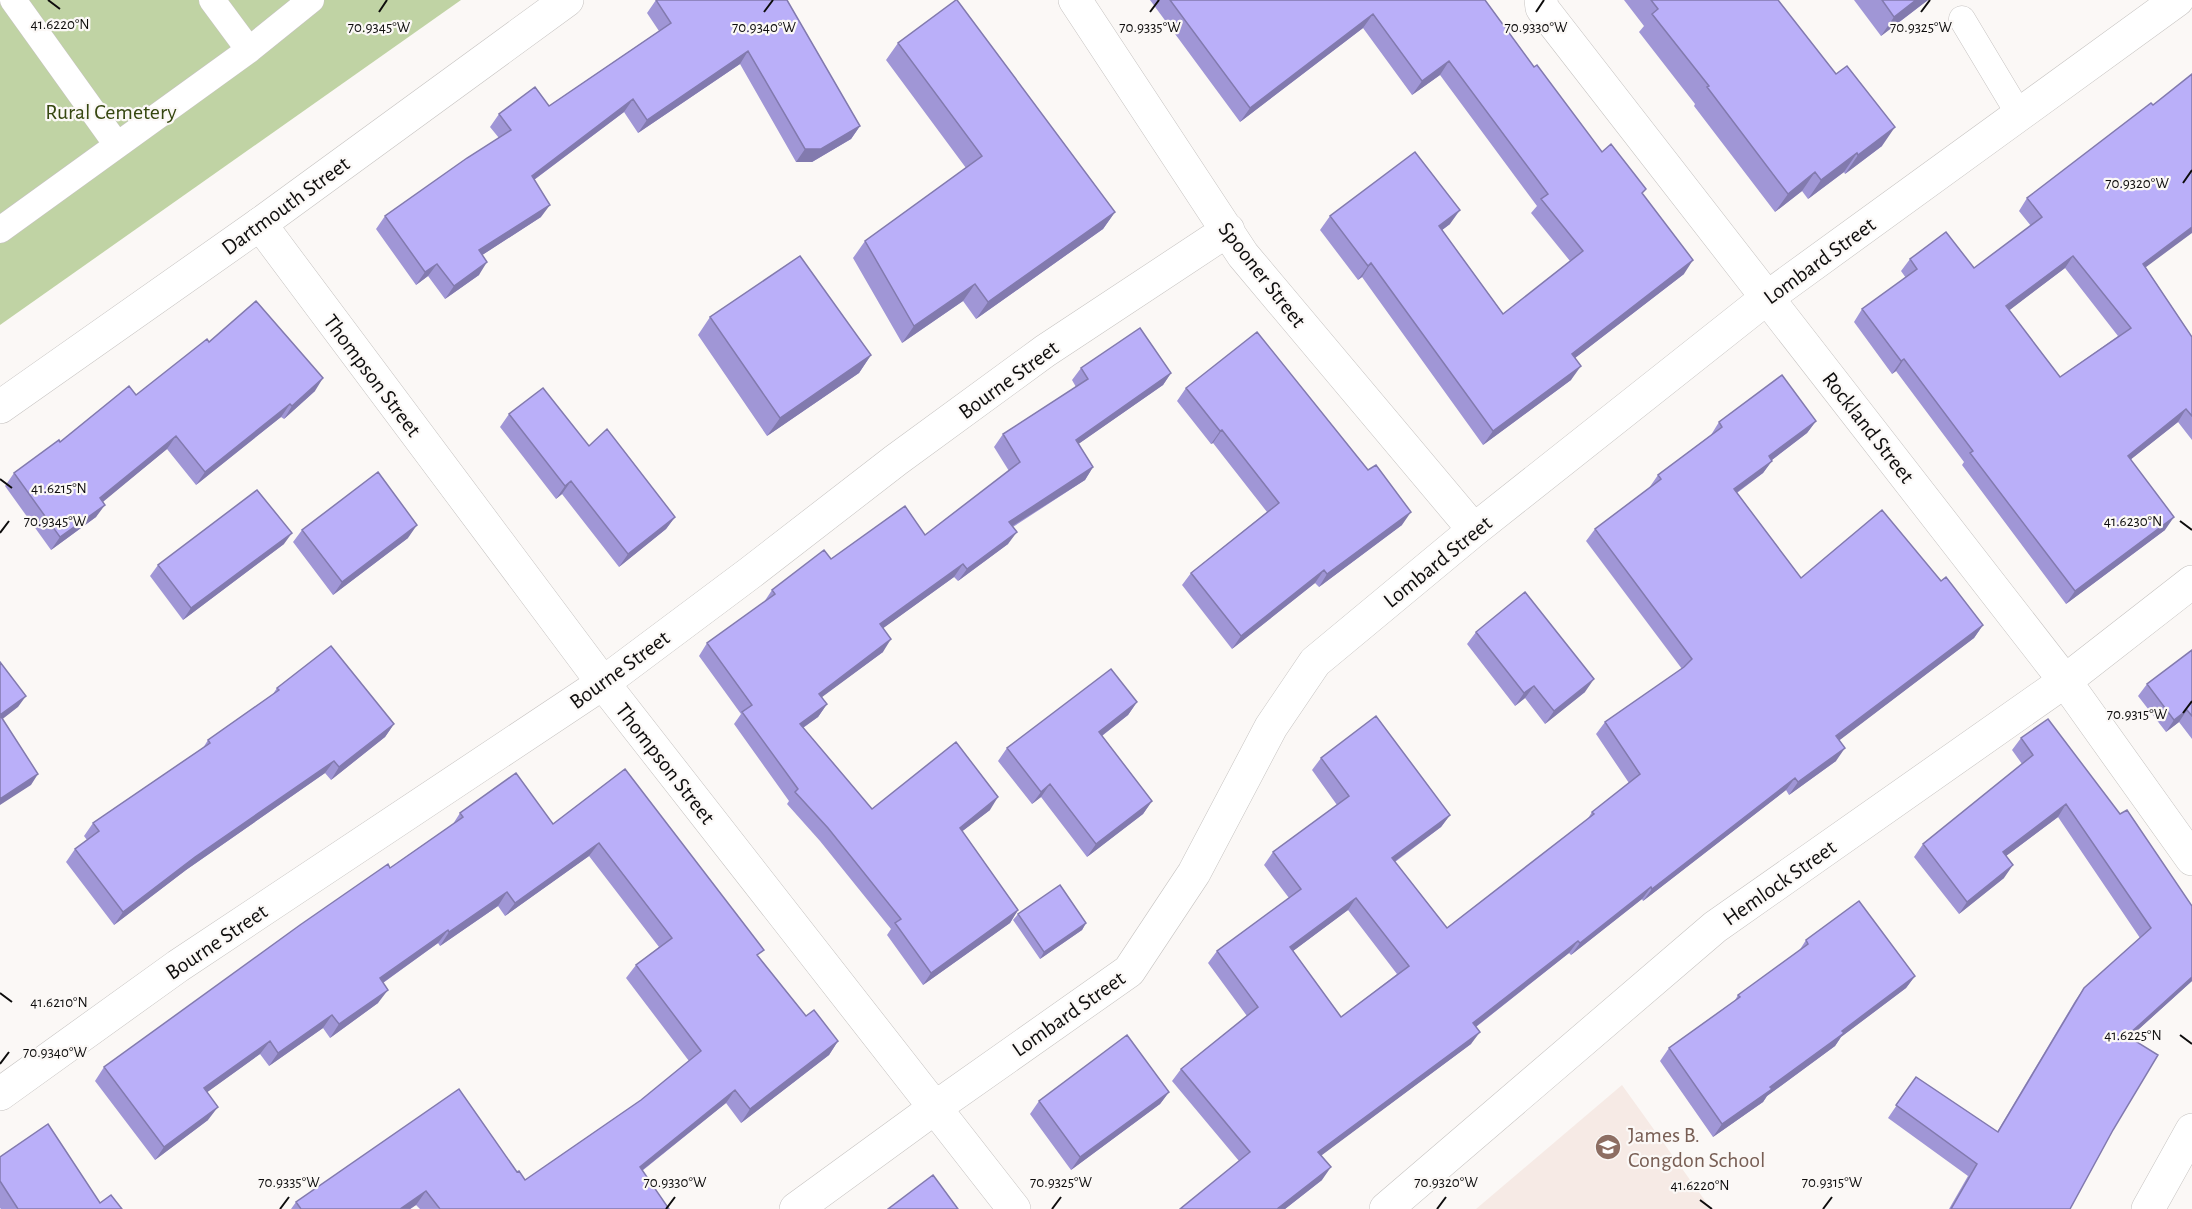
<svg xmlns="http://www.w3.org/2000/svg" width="2192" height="1209" font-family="'Alegreya Sans',sans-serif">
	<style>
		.built { fill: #f6eae5 }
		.green { fill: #c0d3a4 }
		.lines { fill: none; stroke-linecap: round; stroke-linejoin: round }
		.service-casing { stroke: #c6c3c1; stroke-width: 27 }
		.minor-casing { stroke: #c6c3c1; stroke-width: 34 }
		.tertiary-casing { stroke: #c6c3c1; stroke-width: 34 }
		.secondary-casing { stroke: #c6c3c1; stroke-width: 34 }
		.service { stroke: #fff; stroke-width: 26 }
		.minor { stroke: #fff; stroke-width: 33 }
		.tertiary { stroke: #fff; stroke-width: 33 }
		.secondary { stroke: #fff; stroke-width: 33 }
		.wall { fill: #a096d6; fill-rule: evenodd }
		.shaded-wall { fill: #827aae }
		.building { fill: #baaff9; stroke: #827aae; stroke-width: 1.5; fill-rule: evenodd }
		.ticks { fill: none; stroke: #0e0d0d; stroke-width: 2 }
		.labels { text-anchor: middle; stroke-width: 4.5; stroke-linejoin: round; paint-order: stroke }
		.park-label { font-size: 22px; fill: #35460f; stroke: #fbf8f6 }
		.street-label { font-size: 22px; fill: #0e0d0d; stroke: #fbf8f6 }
		.education-label { font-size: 22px; fill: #785e54; stroke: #fbf8f6; text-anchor: start }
		.ticks-label { font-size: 15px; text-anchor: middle; fill: #0e0d0d; stroke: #fbf8f6; stroke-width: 4.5; stroke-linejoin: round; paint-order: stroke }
	</style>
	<rect width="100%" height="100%" fill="#fbf8f6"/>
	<path class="built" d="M1622 1085 1711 1209H1476Z"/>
	<path class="green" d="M0 0H461L0 325Z"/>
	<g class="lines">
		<g class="service-casing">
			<path id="service" d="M13 0 117 145
				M212 0 249 50
				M1962 19 2019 114
				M0 230 249 50 311 0"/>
		</g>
		<g class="minor-casing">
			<path id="minor" d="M1075 0 1243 255 1474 530
				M1541 0 1542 8 2065 681 2192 859
				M260 224 603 683 1014 1209
				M0 1094 178 966 603 683 750 573 896 460 1045 351 1228 230
				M796 1209 936 1107 1129 971 1194 873 1271 727 1315 662 1474 530 1768 297 2177 0
				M1386 1209 1715 927 2065 681 2192 582"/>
		</g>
		<g class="tertiary-casing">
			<path id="tertiary" d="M2148 1209 2192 1130"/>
		</g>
		<g class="secondary-casing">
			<path id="secondary" d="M0 407 260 224 567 0"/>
		</g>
		<use href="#service" class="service"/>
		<use href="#minor" class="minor"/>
		<use href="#tertiary" class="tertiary"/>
		<use href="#secondary" class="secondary"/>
	</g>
	<path class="wall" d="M656 0H787L860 126 851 139 812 162H796L740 64 638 133 624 112 534 180 541 217 482 255 479 275 445 299 428 276 416 285 376 229 385 216 499 138 490 127 499 114 549 106 659 31 647 13Z
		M1150 0H1485L1534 67 1602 152 1643 194 1684 274 1575 358 1571 380 1483 445 1362 277 1358 280 1320 230 1330 216 1450 224 1442 230 1503 314 1570 261 1531 213 1537 206 1440 75 1412 95 1363 28 1240 122Z
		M1624 0H1778L1882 146 1845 174 1844 172 1808 199 1802 191 1775 212 1694 106 1695 104 1639 32 1644 26Z
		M1854 0H1928L1881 36Z
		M898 43 1115 212 1103 229 976 319 963 301 902 343 853 258 865 241 966 168 886 60Z
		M2027 198 2146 268 2192 337V440L2178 422 2131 459 2165 530 2066 604 1962 465 1964 462 1896 371 1892 374 1854 322 1862 309 1906 278 1901 271 1910 259 1974 268 2031 226 2019 211ZM2065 268 2118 336 2060 377 2009 310Z
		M710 317 871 355 859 373 767 436 698 335Z
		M209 342 315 391 284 419 281 417 196 485 167 449 103 501 96 517 51 550 5 486 14 473 60 442 136 395Z
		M1081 368 1171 373 1163 385 1078 444 1093 467 1085 480 1013 527 1008 544 958 581 954 577 883 628V652L821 697 827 704 818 717 803 728 872 809 990 810 962 831 1018 910 1010 923 923 985 887 935 891 929 820 841 787 804 789 801 734 724 741 714 699 656 707 643 764 602 772 590 831 559 925 535 1009 471 994 447 1003 434 1076 387 1072 380Z
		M1186 388 1402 525 1319 587 1315 583 1232 649 1182 585 1191 573 1267 512 1213 443 1211 444 1177 401Z
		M509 414 589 446 675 517 666 529 619 567 562 494 556 499 500 427Z
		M1816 421 1807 433 1772 460 1763 473 1737 493 1801 578 1941 581 1983 625 1974 638 1839 740 1836 761 1789 795 1786 790 1643 901 1642 899 1571 955 1569 953 1476 1027 1471 1044 1321 1155 1322 1180 1285 1209H1180L1239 1161 1172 1081 1181 1069 1247 1016 1208 963 1217 951 1289 898 1264 865 1273 852 1337 805 1312 770 1321 758 1450 815 1441 827 1395 862 1447 928 1587 820 1592 812 1629 783 1596 734 1605 722 1682 669 1586 541 1595 529 1649 488 1658 475 1711 435 1719 422ZM1348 910 1397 974 1341 1017 1293 951Z
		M302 530 408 538 333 595 293 542Z
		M284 544 183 620 150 576 158 565Z
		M1476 632 1585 692 1545 724 1525 698 1515 706 1467 644Z
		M2192 650V739L2179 722 2166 732 2138 696 2147 684Z
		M277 688 394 724 385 737 331 780 325 773 186 870 114 925 66 862 75 849 87 840 84 836 93 823 203 748 208 740 273 694Z
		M1137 702 1128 715 1102 736 1152 801 1143 814 1087 857 1041 797 1032 804 998 761 1007 748Z
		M2021 738 2120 814 2192 906V981L2130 1037 2113 1130 2070 1209H1949L1968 1176 1888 1118 1916 1077 1997 1132 2075 1001 2084 988 2140 938 2058 817 2006 856 2004 878 1959 914 1914 857 1923 844 2022 764 2012 750Z
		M625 769 759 958 806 1016 838 1041 829 1055 741 1123 726 1103 642 1171 669 1209H420L416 1205 410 1209H291L296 1202 517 1172 525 1180 641 1100 689 1061 626 978 636 965 659 947 589 856 505 916 498 906 440 946 438 943 383 983 378 1003 330 1038 323 1028 269 1066 260 1054 207 1092 208 1120 155 1160 95 1081 104 1067 453 824 460 813 553 824Z
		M1018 914 1086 923 1082 930 1040 959 1013 920Z
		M1806 940 1915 976 1906 988 1841 1037 1835 1046 1767 1096 1763 1102 1713 1137 1660 1061 1669 1048 1734 1002 1738 995 1799 951Z
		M1169 1092 1160 1104 1071 1170 1030 1114 1039 1101Z
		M0 1157 100 1203 122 1209H1L0 1208Z"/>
	<path class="shaded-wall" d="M1916 0H1928L1881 36 1894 17Z
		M1373 14 1363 28 1240 122 1250 108Z
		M748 51 740 64 638 133 647 120Z
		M1449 61 1440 75 1412 95 1422 81Z
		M633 99 624 112 523 188 532 176Z
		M860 126 851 139 812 162H796L805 149Z
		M1895 127 1882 146 1845 174 1858 155Z
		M1857 153 1844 172 1808 199 1821 180Z
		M1815 172 1802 191 1775 212 1788 194Z
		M550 205 541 217 470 263 479 250Z
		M1460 210 1450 224 1429 240 1439 226Z
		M1115 212 1103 229 976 319 988 302Z
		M2192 227V233L2134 276 2143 264Z
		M2073 256 2065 268 1998 319 2006 306Z
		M1693 260 1684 274 1562 368 1572 354Z
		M487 262 479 275 445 299 454 286Z
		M1371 263 1362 277 1358 280 1368 266Z
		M437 264 428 276 416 285 425 272Z
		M975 284 963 301 902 343 914 326Z
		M871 355 859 373 767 436 780 418Z
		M1904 359 1896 371 1892 374 1901 361Z
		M1581 366 1571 380 1483 445 1493 431Z
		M1171 373 1163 385 1067 452 1076 440Z
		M323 378 315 391 284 419 292 406Z
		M290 404 281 417 196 485 205 472Z
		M2186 409 2178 422 2120 468 2128 456Z
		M1816 421 1807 433 1760 469 1769 456Z
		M1222 430 1213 443 1211 444 1220 431Z
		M176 436 167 449 92 511 100 498Z
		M1772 461 1763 473 1725 501 1734 489Z
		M1093 467 1085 480 1000 534 1009 522Z
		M571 481 562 494 556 499 565 486Z
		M105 505 96 517 51 550 60 537Z
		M1411 512 1402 525 1319 587 1327 574Z
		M675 517 666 529 619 567 628 554Z
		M2174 517 2165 530 2066 604 2075 591Z
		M417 525 408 538 333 595 342 582Z
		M1017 532 1008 544 958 581 967 569Z
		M292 533 284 544 183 620 191 608Z
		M963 564 954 577 871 637 880 624Z
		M1324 570 1315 583 1232 649 1241 636Z
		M1983 625 1974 638 1828 749 1836 736Z
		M891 639 883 652 810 706 819 694Z
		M1594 679 1585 692 1545 724 1554 711Z
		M1534 686 1525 698 1515 706 1524 693Z
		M26 696 18 707 0 721V715Z
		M1137 702 1128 715 1090 745 1099 732Z
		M827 704 818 717 791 736 800 724Z
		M2187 710 2179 722 2166 732 2174 720Z
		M394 724 385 737 331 780 339 767Z
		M1845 748 1836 761 1789 795 1798 782Z
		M334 761 325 773 186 870 114 925 123 912 195 857Z
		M38 774 31 785 0 805V799Z
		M1795 778 1786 790 1643 901 1652 889Z
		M1050 784 1041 797 1032 804 1041 792Z
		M998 797 990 810 951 840 960 828Z
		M1152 801 1143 814 1087 857 1096 844Z
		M2066 804 2058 817 1994 865 2003 852Z
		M1450 815 1441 827 1383 870 1392 858Z
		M599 843 589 856 505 916 515 903Z
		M2013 865 2004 878 1959 914 1967 902Z
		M1651 887 1642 899 1571 955 1580 943Z
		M507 892 498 906 440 946 449 932Z
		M1356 898 1348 910 1281 960 1290 947Z
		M1018 910 1010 923 923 985 931 973Z
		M1086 923 1082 930 1040 959 1044 952Z
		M448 930 438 943 370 992 380 978Z
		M1578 941 1569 953 1464 1036 1473 1023Z
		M1915 976 1906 988 1841 1037 1835 1046 1767 1096 1763 1102 1713 1137 1722 1124 1842 1031Z
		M2192 977V981L2118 1048 2127 1036Z
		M388 990 378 1003 330 1038 339 1024Z
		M332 1015 323 1028 269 1066 278 1053Z
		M1480 1032 1471 1044 1310 1164 1318 1152Z
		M270 1041 260 1054 195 1101 204 1088Z
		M838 1041 829 1055 741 1123 750 1109Z
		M735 1090 726 1103 630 1180 640 1167Z
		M1169 1092 1160 1104 1071 1170 1080 1157Z
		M218 1107 208 1120 155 1160 164 1147Z
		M1331 1167 1322 1180 1285 1209H1277Z
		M426 1191 416 1205 410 1209H400Z"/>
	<path class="building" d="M656 0H787L860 126 821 149H805L748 51 647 120 633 99 532 176 550 205 479 250 487 262 454 286 437 264 425 272 385 216 467 158 511 130 499 114 535 87 549 106 671 23Z
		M956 0H957L1115 212 988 302 975 284 914 326 865 241 982 156 898 43Z
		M1170 0H1485L1534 67 1537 65 1602 152 1611 144 1646 189 1642 193 1693 260 1572 354 1581 366 1493 431 1371 263 1368 266 1330 216 1415 152 1460 210 1439 226 1503 314 1583 251 1541 199 1548 194 1449 61 1422 81 1373 14 1250 108Z
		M1651 0H1778L1836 74 1847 66 1895 127 1858 155 1857 153 1821 180 1815 172 1788 194 1707 87 1709 86 1652 14 1658 9Z
		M1882 0H1916L1894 17Z
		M2192 74V227L2143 264 2192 337V416L2186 409 2128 456 2174 517 2075 591 1970 453 1973 451 1904 359 1901 361 1862 309 1917 269 1910 259 1946 232 1974 268 2042 217 2027 198 2151 103 2153 105ZM2073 256 2131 328 2060 377 2006 306Z
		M800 256 871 355 780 418 710 317Z
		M256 301 323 378 292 406 290 404 205 472 176 436 100 498 105 505 60 537 14 473 59 440 60 442 129 386 136 395 207 339 209 342Z
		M1140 328 1171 373 1076 440 1093 467 1009 522 1017 532 967 569 963 564 880 624 891 639 819 694 827 704 800 724 872 809 956 742 998 797 960 828 1018 910 931 973 895 923 901 919 828 828 795 792 798 789 742 712 752 705 707 643 775 594 772 590 824 550 831 559 905 506 925 535 1020 462 1003 434 1088 379 1081 368Z
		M1257 332 1368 470 1376 465 1411 512 1327 574 1324 570 1241 636 1191 573 1279 503 1222 430 1220 431 1186 388Z
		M1782 375 1816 421 1769 456 1772 461 1734 489 1801 578 1882 510 1941 581 1946 577 1983 625 1836 736 1845 748 1798 782 1795 778 1652 889 1651 887 1580 943 1578 941 1473 1023 1480 1032 1318 1152 1331 1167 1277 1209H1180L1250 1152 1181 1069 1258 1007 1217 951 1301 889 1273 852 1349 796 1321 758 1376 716 1450 815 1392 858 1447 928 1594 814 1592 812 1640 774 1605 722 1684 667 1692 659 1595 529 1661 479 1658 475 1722 427 1719 422ZM1356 898 1409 966 1341 1017 1290 947Z
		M543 388 589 446 607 429 675 517 628 554 571 481 565 486 509 414Z
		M378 472 417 525 342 582 302 530Z
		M257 490 292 533 191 608 158 565Z
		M1525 592 1594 679 1554 711 1534 686 1524 693 1476 632Z
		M331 646 394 724 339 767 334 761 195 857 123 912 75 849 99 831 93 823 210 743 208 740 279 690 277 688Z
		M2192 650V716L2187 710 2174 720 2147 684Z
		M0 662 26 696 0 715 38 774 0 799Z
		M1111 669 1137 702 1099 732 1152 801 1096 844 1050 784 1041 792 1007 748Z
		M2048 719 2120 814 2127 810 2192 906V977L2127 1036 2158 1055 2113 1130 2070 1209H1951L1977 1164 1896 1105 1916 1077 1998 1132 2084 988 2151 928 2066 804 2003 852 2013 865 1967 902 1923 844 2033 755 2021 738Z
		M625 769 764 950 757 955 806 1016 814 1010 838 1041 750 1109 735 1090 640 1167 669 1209H440L426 1191 400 1209H301L296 1202 459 1089 517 1172 519 1171 525 1180 641 1100 701 1051 636 965 672 938 599 843 515 903 507 892 449 932 448 930 380 978 388 990 339 1024 332 1015 278 1053 270 1041 204 1088 218 1107 164 1147 104 1067 300 925 388 864 390 868 463 817 460 813 516 773 553 824Z
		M1060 885 1086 923 1044 952 1018 914Z
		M1859 901 1915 976 1842 1031 1844 1033 1770 1087 1772 1089 1722 1124 1669 1048 1740 997 1738 995 1808 944 1806 940Z
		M1127 1035 1169 1092 1080 1157 1039 1101Z
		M48 1124 100 1203 111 1195 122 1209H18L0 1181V1157Z
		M933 1175 958 1209H888Z"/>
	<path class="ticks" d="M48 0 60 9M379 12 387 0M764 12 773 0M1150 12 1159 0M1536 12 1544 0M1921 12 1930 0M2183 183 2192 170M0 479 12 488M2180 521 2192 530M0 533 9 521M2183 713 2192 701M0 993 12 1002M2180 1035 2192 1044M0 1064 9 1052M1700 1200 1712 1209M280 1209 289 1197M666 1209 675 1197M1052 1209 1061 1197M1437 1209 1446 1197M1823 1209 1832 1197"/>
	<defs>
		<g id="school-disc" transform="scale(1.35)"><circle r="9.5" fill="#8d6e63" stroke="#fbf8f6"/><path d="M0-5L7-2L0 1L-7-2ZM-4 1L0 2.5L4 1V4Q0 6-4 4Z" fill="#fff"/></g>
	</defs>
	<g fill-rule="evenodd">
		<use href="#school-disc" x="1608" y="1147"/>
	</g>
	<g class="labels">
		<g class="park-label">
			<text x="111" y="119">Rural Cemetery</text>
		</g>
		<g class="street-label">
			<text transform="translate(285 205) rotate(-36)" y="8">Dartmouth Street</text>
			<text transform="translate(1819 260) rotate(-36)" y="8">Lombard Street</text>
			<text transform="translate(1263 274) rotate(52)" y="8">Spooner Street</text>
			<text transform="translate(373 375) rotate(53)" y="8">Thompson Street</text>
			<text transform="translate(1008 379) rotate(-36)" y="8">Bourne Street</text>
			<text transform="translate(1869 427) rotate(52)" y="8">Rockland Street</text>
			<text transform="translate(1437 561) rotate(-39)" y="8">Lombard Street</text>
			<text transform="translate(619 669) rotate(-36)" y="8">Bourne Street</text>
			<text transform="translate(666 763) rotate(52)" y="8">Thompson Street</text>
			<text transform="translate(1779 882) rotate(-35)" y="8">Hemlock Street</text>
			<text transform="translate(216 941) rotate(-34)" y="8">Bourne Street</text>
			<text transform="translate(1068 1013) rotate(-35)" y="8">Lombard Street</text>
		</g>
		<g class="education-label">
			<text x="1628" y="1142">James B.<tspan x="1628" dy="25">Congdon School</tspan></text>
		</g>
	</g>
	<g class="ticks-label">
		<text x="60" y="29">41.6220°N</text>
		<text x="379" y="32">70.9345°W</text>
		<text x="764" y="32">70.9340°W</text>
		<text x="1150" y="32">70.9335°W</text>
		<text x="1536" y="32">70.9330°W</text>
		<text x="1921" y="32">70.9325°W</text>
		<text x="2137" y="188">70.9320°W</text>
		<text x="59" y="493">41.6215°N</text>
		<text x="2133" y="526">41.6230°N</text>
		<text x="55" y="526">70.9345°W</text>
		<text x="2137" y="719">70.9315°W</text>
		<text x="59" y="1007">41.6210°N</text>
		<text x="2133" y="1040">41.6225°N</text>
		<text x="55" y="1057">70.9340°W</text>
		<text x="289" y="1187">70.9335°W</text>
		<text x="675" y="1187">70.9330°W</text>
		<text x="1061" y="1187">70.9325°W</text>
		<text x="1446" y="1187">70.9320°W</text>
		<text x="1832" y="1187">70.9315°W</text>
		<text x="1700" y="1190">41.6220°N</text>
	</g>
</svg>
